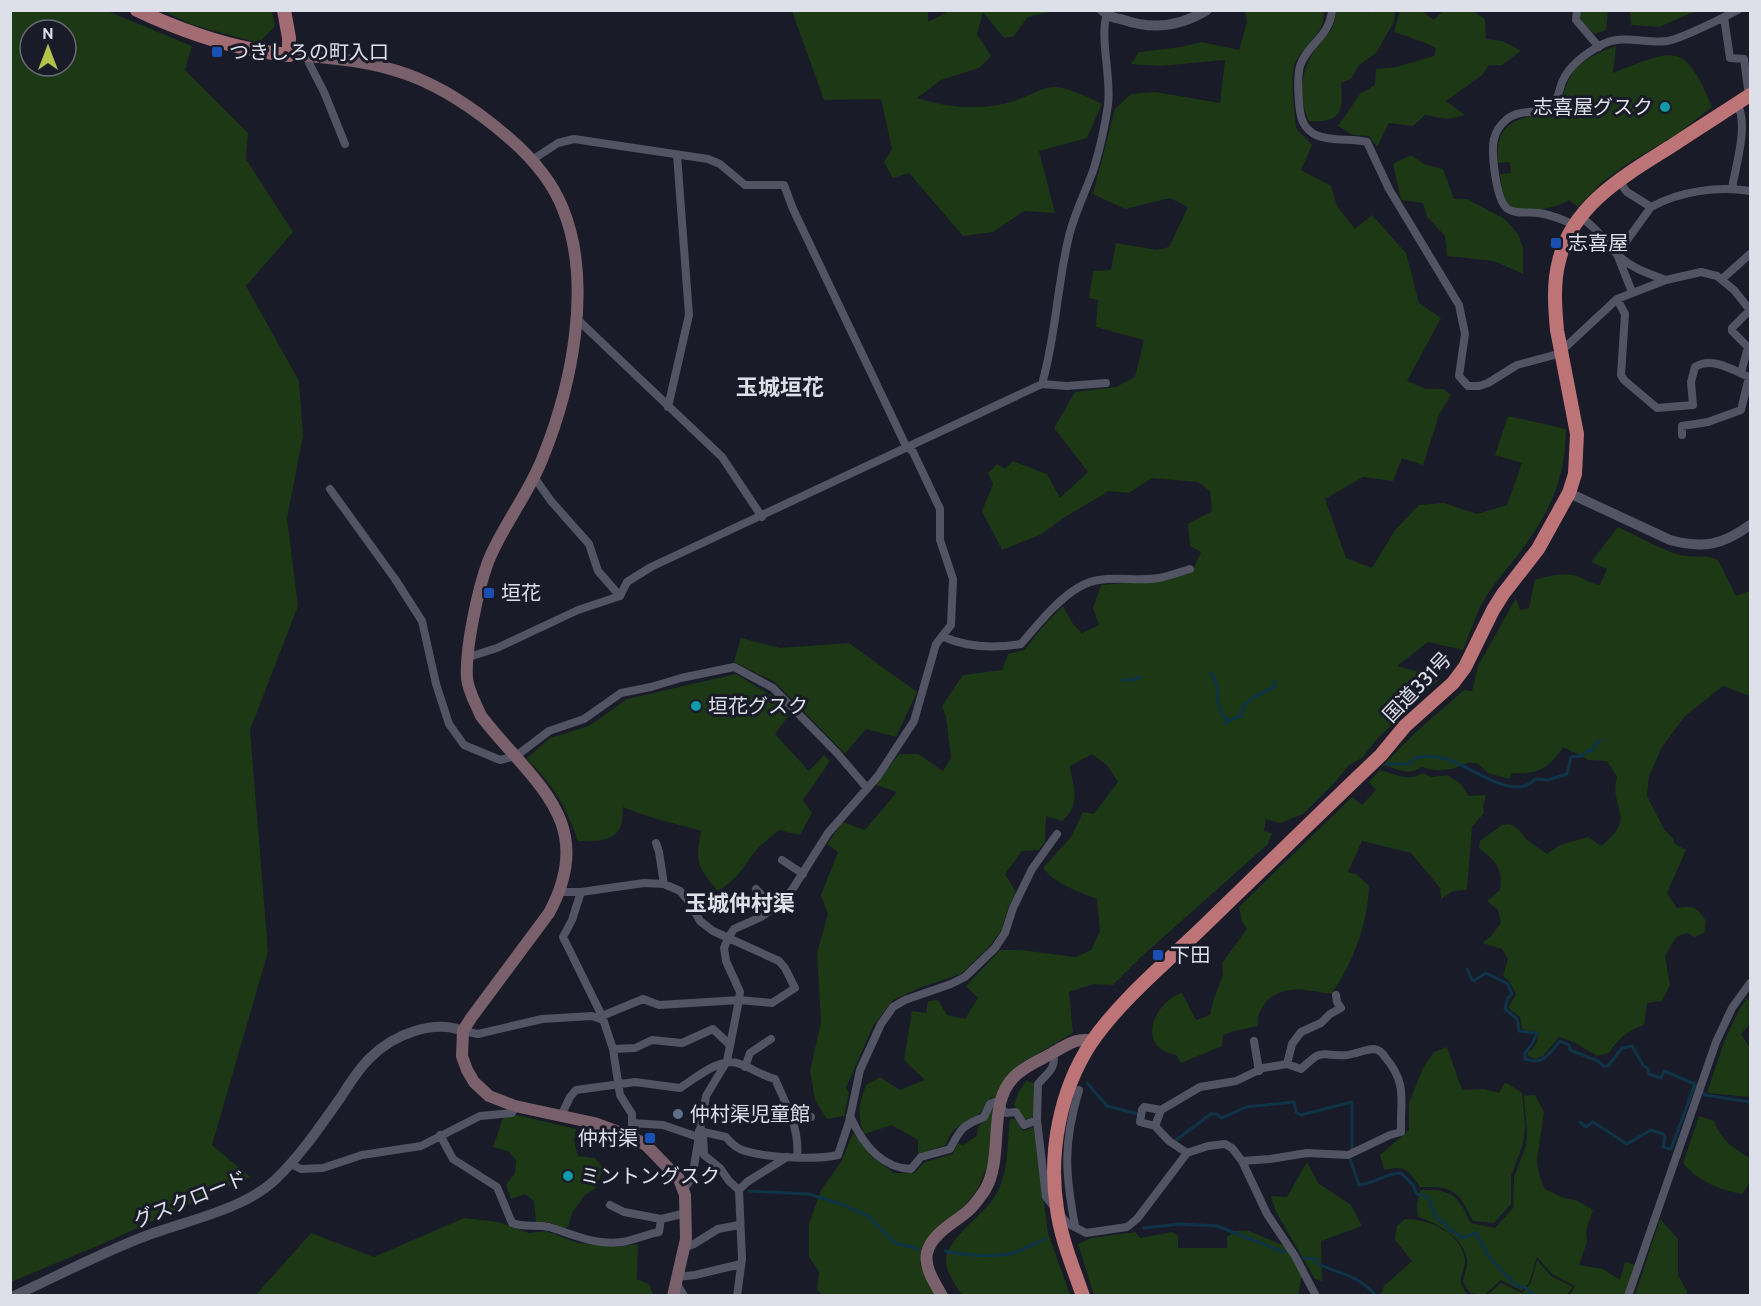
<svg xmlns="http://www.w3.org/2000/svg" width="1761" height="1306" font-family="Cabin,'Noto Sans JP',sans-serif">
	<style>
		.green { fill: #1c3815; fill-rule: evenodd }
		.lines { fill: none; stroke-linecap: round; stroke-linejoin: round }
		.stream { stroke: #0f3447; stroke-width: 3 }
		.minor { stroke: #525464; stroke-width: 8 }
		.tertiary { stroke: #525464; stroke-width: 10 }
		.secondary { stroke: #7a606b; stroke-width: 12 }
		.primary { stroke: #a26c72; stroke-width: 14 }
		.trunk { stroke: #bd7477; stroke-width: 14 }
		.transit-dot { fill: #1a4fb4; stroke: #191b28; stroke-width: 2 }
		.culture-dot { fill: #0f9aa8; stroke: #191b28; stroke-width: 2 }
		.service-dot { fill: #5c6f8a; stroke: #191b28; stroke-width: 2 }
		.labels { text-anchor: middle; stroke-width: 6; stroke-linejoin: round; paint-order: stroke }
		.poi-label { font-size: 20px; fill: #dee0e9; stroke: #191b28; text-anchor: start }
		.street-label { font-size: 20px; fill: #dee0e9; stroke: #191b28 }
		.quarter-label { font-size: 22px; font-weight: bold; fill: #dee0e9; stroke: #191b28 }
	</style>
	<rect width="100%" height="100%" fill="#191b28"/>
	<path class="green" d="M11 10 107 11 192 46 185 70 248 133 246 159 293 232 246 286 299 381 303 436 287 518 298 606 250 730 268 952 212 1145 250 1177 102 1244 11 1282ZM30 30H66V66H30Z
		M163 11H272L275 26 259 43 193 25Z
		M792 11H928V22L949 11H1052L1028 17 1014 36 1004 38 983 12 977 34 991 56 979 68 941 80 917 98C948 108 983 111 1014 101 1026 97 1043 87 1054 87 1064 86 1093 99 1102 104L1087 138 1039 151 1055 213 1024 211 993 232 963 236 909 173 893 178 884 162 892 149 881 99 824 100Z
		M1245 11H1324C1326 35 1301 45 1294 66 1290 80 1295 113 1296 128L1312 145 1301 170 1331 186 1337 206 1355 229 1372 215 1406 253 1419 303 1441 318 1407 381 1426 389H1443L1451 395 1439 415 1423 465 1402 458 1393 481 1363 477 1325 499 1346 558 1372 568 1395 530 1419 505 1444 503 1477 514 1507 505 1522 463 1495 455 1508 416 1566 429C1565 476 1553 506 1526 544 1511 565 1492 584 1480 607 1474 621 1469 636 1463 650L1428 642 1397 666 1441 678 1377 739 1362 758 1349 765 1335 782 1303 814 1280 823 1266 819 1264 831 1272 833 1268 844 1141 957 1113 985 1094 984 1069 992 1073 1033 1021 1063 1004 1080 999 1099 991 1097C987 1104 983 1112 976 1116 961 1127 953 1124 946 1145L918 1154V1140L892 1125 864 1134C857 1117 859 1102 866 1085L880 1077 900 1090 925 1080 904 1060 912 1011 926 1013 928 1001 938 1000 947 1015 965 1019 978 998 966 986 1000 950H1021L1075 957 1091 950 1100 931 1097 899C1077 891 1057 885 1043 868L1071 837 1083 812 1094 814 1118 782 1107 765 1092 754 1070 766C1073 788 1082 804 1062 821L1046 816 1045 842 1039 850 1022 851 1005 874 1016 892 1008 908 1001 931 989 947 961 974 919 988 893 1000 873 1026 846 1088 849 1093 844 1116 827 1119 815 1100 810 1071 821 1022 817 953 828 914 821 895 838 852 827 844 843 822 865 830 897 792 876 785 899 754H918L943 771 951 758 946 717 942 706 963 675 1002 670 1008 654 1024 650 1046 623 1063 606 1073 624 1082 633 1099 625 1093 608 1101 585 1135 582 1192 572 1201 552 1190 546 1188 524 1212 511 1210 491 1198 482 1152 478 1129 493 1109 491 1065 517 1040 535 1002 550 982 511 993 484 988 473 997 464 1005 469 1013 461 1047 474 1060 498 1088 472 1054 428 1075 392 1116 387 1135 377 1144 340 1096 327 1098 300 1089 298 1093 271 1111 270 1116 243 1157 250 1169 247 1188 207 1170 198 1125 209 1093 194 1115 109 1131 94 1155 92 1220 103 1225 60 1160 66 1131 64 1139 52 1181 47 1202 42 1239 50 1247 22Z
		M1336 11H1366L1369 13V11H1395L1394 22 1376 53 1359 65 1351 79 1341 83C1344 111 1341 123 1309 121 1298 99 1300 71 1315 50 1327 33 1334 34 1336 11Z
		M1400 11H1422L1434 20 1443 11H1473L1485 19 1486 39 1503 41 1521 51 1502 65H1489L1482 75 1446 101 1465 115 1448 119 1425 115 1413 126 1389 123 1377 147 1369 136 1353 135 1338 126 1360 94 1375 85 1376 69 1396 67 1434 56 1436 48 1426 43 1394 32Z
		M1582 11H1608L1606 30 1594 34 1582 21 1580 14Z
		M1630 11V10L1696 11 1659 27 1631 25Z
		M1616 46 1613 73C1674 50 1684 39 1712 107L1677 134 1630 162 1601 183 1578 207 1569 200C1557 209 1516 216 1507 202 1502 194 1502 183 1500 174L1511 173 1510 162 1498 163C1496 132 1505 121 1535 115 1544 114 1550 114 1556 107 1564 97 1566 83 1572 73 1581 60 1602 51 1616 46Z
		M1411 155 1424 164 1443 169 1454 199H1467L1505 219 1518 234 1523 248V274L1494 261 1447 256 1445 236 1427 217 1423 203 1401 200 1393 164Z
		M1618 527C1638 536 1659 549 1680 555 1692 558 1707 554 1718 560L1736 596 1750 591V696L1723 686 1685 716 1662 747 1649 776 1647 796 1664 829 1673 839 1675 844 1686 850 1667 893 1677 908C1694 906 1696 906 1706 921L1704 933 1695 937 1687 933 1676 937 1665 956 1670 985 1662 1001 1647 1003 1644 1025C1628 1030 1618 1039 1609 1053L1597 1056 1574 1042 1559 1037 1543 1056 1535 1059 1528 1056V1052C1535 1049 1539 1039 1538 1032L1522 1029 1520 1017 1508 1008 1516 994 1510 982 1503 976 1508 959 1502 949 1482 943 1490 937 1501 923 1498 910 1487 901 1500 890C1503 867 1496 862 1479 848L1480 841 1502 825 1510 824 1519 830 1527 840 1547 854 1560 845 1588 837 1601 846C1639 816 1608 809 1617 777L1607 761 1589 760 1563 747C1549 768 1538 775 1512 773L1509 779 1488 773 1478 764 1469 762C1454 770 1439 773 1422 767 1409 776 1397 769 1383 765L1415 733 1464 690 1472 691 1478 666 1516 598 1520 610 1529 608 1535 580C1548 576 1560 573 1573 575 1583 577 1590 584 1600 585L1607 569 1591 562Z
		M741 638 780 648 849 643 917 692 896 737 866 729 845 754 775 682 734 662Z
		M736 674 770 695 789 715 775 734 809 771 824 755 830 761 803 800 812 813 800 835 779 830C771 837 761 844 754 853 740 871 740 877 718 891 697 866 695 863 701 831 675 823 647 818 623 807 622 812 623 820 621 826 614 843 593 841 578 841 566 806 553 784 526 759L550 738 589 726 627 699Z
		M1380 770C1394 773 1409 783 1422 773L1432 777 1447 775 1461 784 1469 796 1486 795 1483 807 1484 813 1472 827 1467 890 1453 891 1441 899 1440 888 1411 853 1362 841 1348 872 1356 874 1369 886C1368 922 1353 964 1332 993 1325 994 1321 992 1313 991 1294 987 1271 990 1262 1008 1258 1015 1257 1018 1258 1026L1234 1031 1223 1035 1222 1046 1181 1063 1176 1055C1136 1048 1152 1003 1182 993L1196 1020 1210 1015 1213 1001 1223 975 1222 963 1247 929 1242 921 1239 907 1352 797 1362 805 1376 790 1369 782Z
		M1747 998 1750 1002V1024L1741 1034 1750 1048V1097L1707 1093C1718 1060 1727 1027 1747 998Z
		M1447 1047 1462 1090 1483 1089 1499 1093 1505 1082 1522 1093 1525 1126 1523 1144 1511 1176V1204L1494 1223 1473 1221C1458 1191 1455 1186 1420 1187 1407 1169 1406 1165 1384 1170L1380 1155 1409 1130V1103L1423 1068 1434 1052Z
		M1026 1081 1034 1083V1117L1026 1120 1014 1105 1018 1093Z
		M1535 1095 1544 1112 1537 1160 1539 1175 1545 1189 1561 1197 1578 1201 1593 1210 1586 1230 1587 1242 1579 1265 1603 1269 1620 1280 1625 1262 1636 1265 1625 1295H1570L1575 1286 1552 1274 1537 1257 1529 1283 1522 1291 1501 1280 1484 1295 1470 1293 1463 1282C1464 1275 1468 1265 1467 1258 1462 1236 1438 1224 1418 1217L1417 1205 1420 1190C1453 1189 1457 1195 1471 1223L1495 1228 1513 1208 1514 1177 1526 1146 1527 1132 1524 1096Z
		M992 1108H995L993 1153 978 1188 964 1207 939 1225 924 1243 920 1265 937 1295H822L817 1290 819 1272 809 1257V1224L821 1190 841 1162 853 1133 872 1157 894 1173H914L925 1162 953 1154 958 1143 963 1145 977 1136 978 1127 986 1119Z
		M517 1115 576 1129 574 1141 578 1156 595 1158 603 1168 596 1188 585 1195 572 1213 568 1227 563 1229 549 1222H536L534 1201 525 1194 511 1199 506 1185 515 1173 516 1160 508 1151 493 1147 503 1118Z
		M1699 1116 1714 1121C1720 1139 1734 1149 1750 1158V1182L1742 1194C1718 1189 1699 1182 1683 1163Z
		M1010 1119H1015L1023 1131 1034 1127 1048 1233 1070 1295H962C956 1286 947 1274 946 1262 945 1239 984 1215 995 1196 1009 1174 1007 1144 1010 1119Z
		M1307 1162 1318 1183 1351 1205 1362 1226 1321 1241 1322 1281 1315 1279 1276 1212 1271 1196 1287 1197Z
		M464 1218 499 1222 529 1233 546 1231 578 1243 616 1247 638 1244 637 1279 650 1285 653 1295 637 1294 606 1296H255L311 1233 374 1257Z
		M1405 1219C1429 1219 1460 1232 1465 1259 1466 1266 1460 1275 1461 1283 1462 1287 1466 1292 1468 1295H1380L1384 1286 1412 1261 1395 1240 1397 1226Z
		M1660 1219 1678 1239V1275L1687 1291V1295H1635Z
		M1235 1231H1249L1284 1246 1302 1275 1298 1295H1094L1078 1244 1091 1238 1135 1232 1140 1238 1173 1232 1178 1236V1248H1227V1237Z
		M1537 1260 1551 1276 1573 1287 1567 1295H1487L1501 1283 1522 1293 1531 1283Z"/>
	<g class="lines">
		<path class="stream" d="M1211 673C1224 691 1210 700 1227 721L1224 724
			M1122 680H1132L1140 677
			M1227 721 1241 716C1242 713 1242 709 1244 706 1248 698 1268 691 1275 686V681
			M1387 764H1410L1415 758C1425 756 1437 756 1447 759 1471 766 1515 803 1535 779L1548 780 1567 774 1571 757 1581 756 1587 751H1591L1600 740
			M1467 969 1472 980H1475L1486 973 1508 984 1512 994 1508 998 1505 1009 1517 1019 1519 1031 1537 1033 1532 1044 1525 1053V1059C1543 1066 1549 1054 1560 1041L1569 1045 1570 1050 1598 1061 1603 1066H1608L1622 1048 1632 1046 1643 1065 1648 1069 1649 1074 1661 1078 1664 1071 1695 1084 1705 1095 1750 1102
			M1087 1083 1107 1106 1138 1114
			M1580 1122 1586 1127 1593 1122 1627 1144 1651 1130 1663 1134 1665 1137 1663 1147 1671 1149 1695 1084
			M1176 1140 1211 1114H1217L1222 1118 1246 1107 1294 1102 1296 1112 1301 1115 1352 1102V1151
			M1349 1156 1359 1185C1374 1184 1386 1173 1401 1173L1413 1185 1417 1194 1428 1197 1437 1219 1445 1223 1447 1227 1462 1238 1476 1233 1489 1257 1505 1274 1517 1286 1526 1288 1535 1296
			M749 1191 809 1194 841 1204 868 1216 895 1243 918 1249
			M1144 1228 1181 1224 1217 1226 1284 1252
			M945 1251C966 1255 989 1258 1010 1254 1018 1252 1036 1243 1045 1239
			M1303 1258 1317 1259V1263C1340 1275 1358 1274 1376 1296"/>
		<path class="minor" d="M1332 10C1330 37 1307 44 1300 66 1297 76 1298 113 1303 122 1305 127 1311 133 1316 135 1332 142 1351 138 1367 142L1389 189 1459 305 1465 334 1459 376 1468 386H1479L1488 383 1517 365 1558 354 1617 299 1666 280 1701 272 1717 276 1734 290 1750 310
			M1577 10 1576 20 1599 47
			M1724 17 1730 58 1744 59 1749 96
			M308 56 309 63 324 92 345 144
			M532 160 558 143 574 139 708 159 720 164 745 185H784L793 209 906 446 913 452 940 509V540L953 579 951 625 936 644 914 721 878 776 828 833 792 890 774 908 761 917 734 929 728 938 724 948 726 961 740 992 739 1000 727 1061 706 1096 692 1178 684 1189
			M1618 180 1627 192 1651 207C1680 191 1718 186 1750 191
			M1732 188C1736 165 1749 123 1737 104
			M1580 217C1595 226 1602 238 1613 250 1628 267 1646 273 1666 280
			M1574 225C1564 220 1551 215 1539 213 1529 211 1517 215 1508 209 1496 202 1491 152 1494 139 1496 131 1500 125 1506 120 1520 107 1541 116 1552 105 1559 99 1559 88 1563 80 1570 65 1588 52 1603 44 1623 34 1645 44 1667 41 1684 38 1720 19 1738 10
			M1722 279 1750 254
			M1632 292 1617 254 1651 207
			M1617 299 1625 314 1621 375 1624 380 1657 408 1693 405 1691 382 1695 367C1711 356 1733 370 1749 377L1741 410 1708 422 1682 426V435
			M578 320 722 457 762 517
			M1741 373 1748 347 1732 331V328L1750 310
			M1042 384C1056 336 1057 285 1069 236 1075 212 1086 191 1094 168 1100 148 1105 126 1108 105 1112 78 1098 34 1108 11
			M668 407 689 315 677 155
			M534 477 551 501 589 544 598 571 620 596
			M330 489 395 579 422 621 436 684 449 724 464 745 500 760 516 756 549 731 584 719 621 693 651 687 681 678 734 667 773 688 837 753 867 788
			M944 637C968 648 995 648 1021 644 1037 625 1062 594 1085 584 1108 574 1136 582 1159 578 1169 576 1180 572 1190 569
			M469 657 497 648 578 610 620 596 627 582 651 567 1042 384 1067 386 1106 383
			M656 843 659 852 664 884
			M782 860 803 874
			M756 889 774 908
			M560 892H581L572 920 563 937 602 1016 613 1049 620 1095 632 1114V1137
			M581 892 644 883 664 884 680 891 690 903 700 921 713 931 779 961 785 968 795 988 772 1003 739 1000 659 1005 643 999 602 1016
			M463 1031 478 1034 542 1019 592 1016 603 1020
			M1254 1041 1259 1071
			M613 1049 635 1048 652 1040 682 1043 713 1029 730 1045
			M1053 1053C1057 1069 1047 1073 1038 1084L1037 1120 1046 1197 1067 1223 1086 1233 1127 1227 1137 1219 1187 1153 1208 1146 1225 1144 1232 1148 1242 1161 1267 1214 1295 1256 1316 1296
			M1287 1064 1292 1044 1301 1032 1321 1023 1330 1014 1341 1008 1337 1002 1336 995
			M745 1067 750 1053 771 1039
			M1161 1110 1155 1126 1169 1141 1187 1153
			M791 1115 811 1117
			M561 1116 570 1097 576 1090 635 1082 680 1088C696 1078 720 1056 740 1064 752 1068 762 1076 775 1079 786 1105 800 1128 797 1157
			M850 1116C862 1143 880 1168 911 1169L921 1157 950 1149C960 1129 963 1125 984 1117L990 1104 994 1102 1000 1106 1006 1113 1016 1112 1024 1125 1037 1120
			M632 1123 663 1125 698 1137
			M1155 1126 1140 1122 1142 1110 1144 1107 1161 1110 1200 1087 1236 1081 1263 1068 1287 1064 1301 1069C1326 1046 1318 1057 1347 1055 1356 1054 1366 1049 1374 1049 1380 1050 1382 1053 1385 1057 1408 1084 1400 1100 1401 1132L1390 1135 1348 1155 1307 1153 1270 1159 1242 1161
			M699 1131 726 1137C730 1142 734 1146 740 1149 761 1158 816 1160 838 1155L849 1122 860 1070 881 1024 893 1007 905 1000 951 984 965 977 995 948 1005 933 1013 908 1032 869 1057 834
			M703 1134 704 1155 720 1168 729 1181 739 1190
			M440 1135 453 1159 497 1187 512 1223C525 1228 536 1224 549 1227 572 1234 597 1246 622 1242 635 1240 647 1234 659 1232L661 1219 686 1213
			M291 1164 301 1169 323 1168 362 1155 421 1146 480 1116 512 1113 515 1106
			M610 1205 624 1212 661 1219
			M1075 1226C1065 1173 1063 1143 1079 1090
			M684 1248 694 1244 718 1229 739 1225
			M677 1277 695 1275 741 1264
			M676 1282 684 1296
			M737 1296 742 1259 739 1190 747 1182 787 1157
			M1628 1296 1716 1042 1732 1008 1750 983"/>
		<path class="tertiary" d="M1102 10C1108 17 1116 18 1124 20 1153 30 1181 26 1207 10
			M1569 493 1670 540C1703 549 1723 545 1750 525
			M14 1296C57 1276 99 1254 143 1237 184 1221 244 1210 276 1179 301 1155 321 1125 341 1097 350 1083 359 1068 371 1057 393 1035 433 1019 463 1031"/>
		<path class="secondary" d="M289 55C385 60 435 74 509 138 531 157 552 181 563 209 593 283 572 385 543 457 529 494 502 526 488 562 478 589 465 649 467 678 468 691 476 704 481 716 532 782 599 821 549 913L471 1018 463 1031 462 1056 467 1070 474 1082 489 1096 515 1106 594 1123 632 1137 646 1145 679 1179 685 1195 686 1239 673 1296
			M942 1296C935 1283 924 1268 927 1253 931 1234 954 1223 968 1211 975 1205 980 1197 985 1190 1005 1156 986 1103 1015 1076 1026 1065 1041 1060 1054 1052 1067 1045 1077 1037 1092 1041"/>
		<path class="primary" d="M137 10C186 33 235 50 289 55V38L284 10"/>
		<path class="trunk" d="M1083 1296C1073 1267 1061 1239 1057 1209 1048 1153 1060 1090 1091 1043 1121 999 1167 962 1205 925 1264 868 1322 811 1381 755L1405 726 1453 683 1465 667 1493 610 1503 594 1538 549 1569 493 1575 474 1577 434 1557 330C1555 308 1553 283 1559 261 1572 205 1624 176 1670 147 1697 129 1724 112 1750 95"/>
	</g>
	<g class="transit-dot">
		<rect x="211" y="46" width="12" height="12" rx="3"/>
		<rect x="1550" y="237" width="12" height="12" rx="3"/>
		<rect x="483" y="587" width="12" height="12" rx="3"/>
		<rect x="1152" y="949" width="12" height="12" rx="3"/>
		<rect x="644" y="1132" width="12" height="12" rx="3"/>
	</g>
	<g class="culture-dot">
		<circle cx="1665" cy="107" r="6"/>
		<circle cx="696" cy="706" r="6"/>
		<circle cx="568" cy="1176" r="6"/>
	</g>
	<circle class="service-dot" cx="678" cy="1114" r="6"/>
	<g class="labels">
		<g class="poi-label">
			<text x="229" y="59">つきしろの町入口</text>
			<text x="1653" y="114" text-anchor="end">志喜屋グスク</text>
			<text x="1568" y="250">志喜屋</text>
			<text x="501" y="600">垣花</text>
			<text x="708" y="713">垣花グスク</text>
			<text x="1170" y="962">下田</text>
			<text x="690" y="1121">仲村渠児童館</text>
			<text x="638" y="1145" text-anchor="end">仲村渠</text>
			<text x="580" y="1183">ミントングスク</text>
		</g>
		<g class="street-label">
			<text transform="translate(1417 687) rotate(-46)" y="7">国道331号</text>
			<text transform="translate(190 1199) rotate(-22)" y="7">グスクロード</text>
		</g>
		<g class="quarter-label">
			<text x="780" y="395">玉城垣花</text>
			<text x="740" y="911">玉城仲村渠</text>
		</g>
	</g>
	<rect width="1761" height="1306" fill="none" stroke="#dee0e9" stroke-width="24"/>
	<g transform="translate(48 48)"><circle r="28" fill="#191b28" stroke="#686a75" stroke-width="1.5"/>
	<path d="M0-4.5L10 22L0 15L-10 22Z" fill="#b4c24a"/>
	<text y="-9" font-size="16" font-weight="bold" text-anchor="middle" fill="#dee0e9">N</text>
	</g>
</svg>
